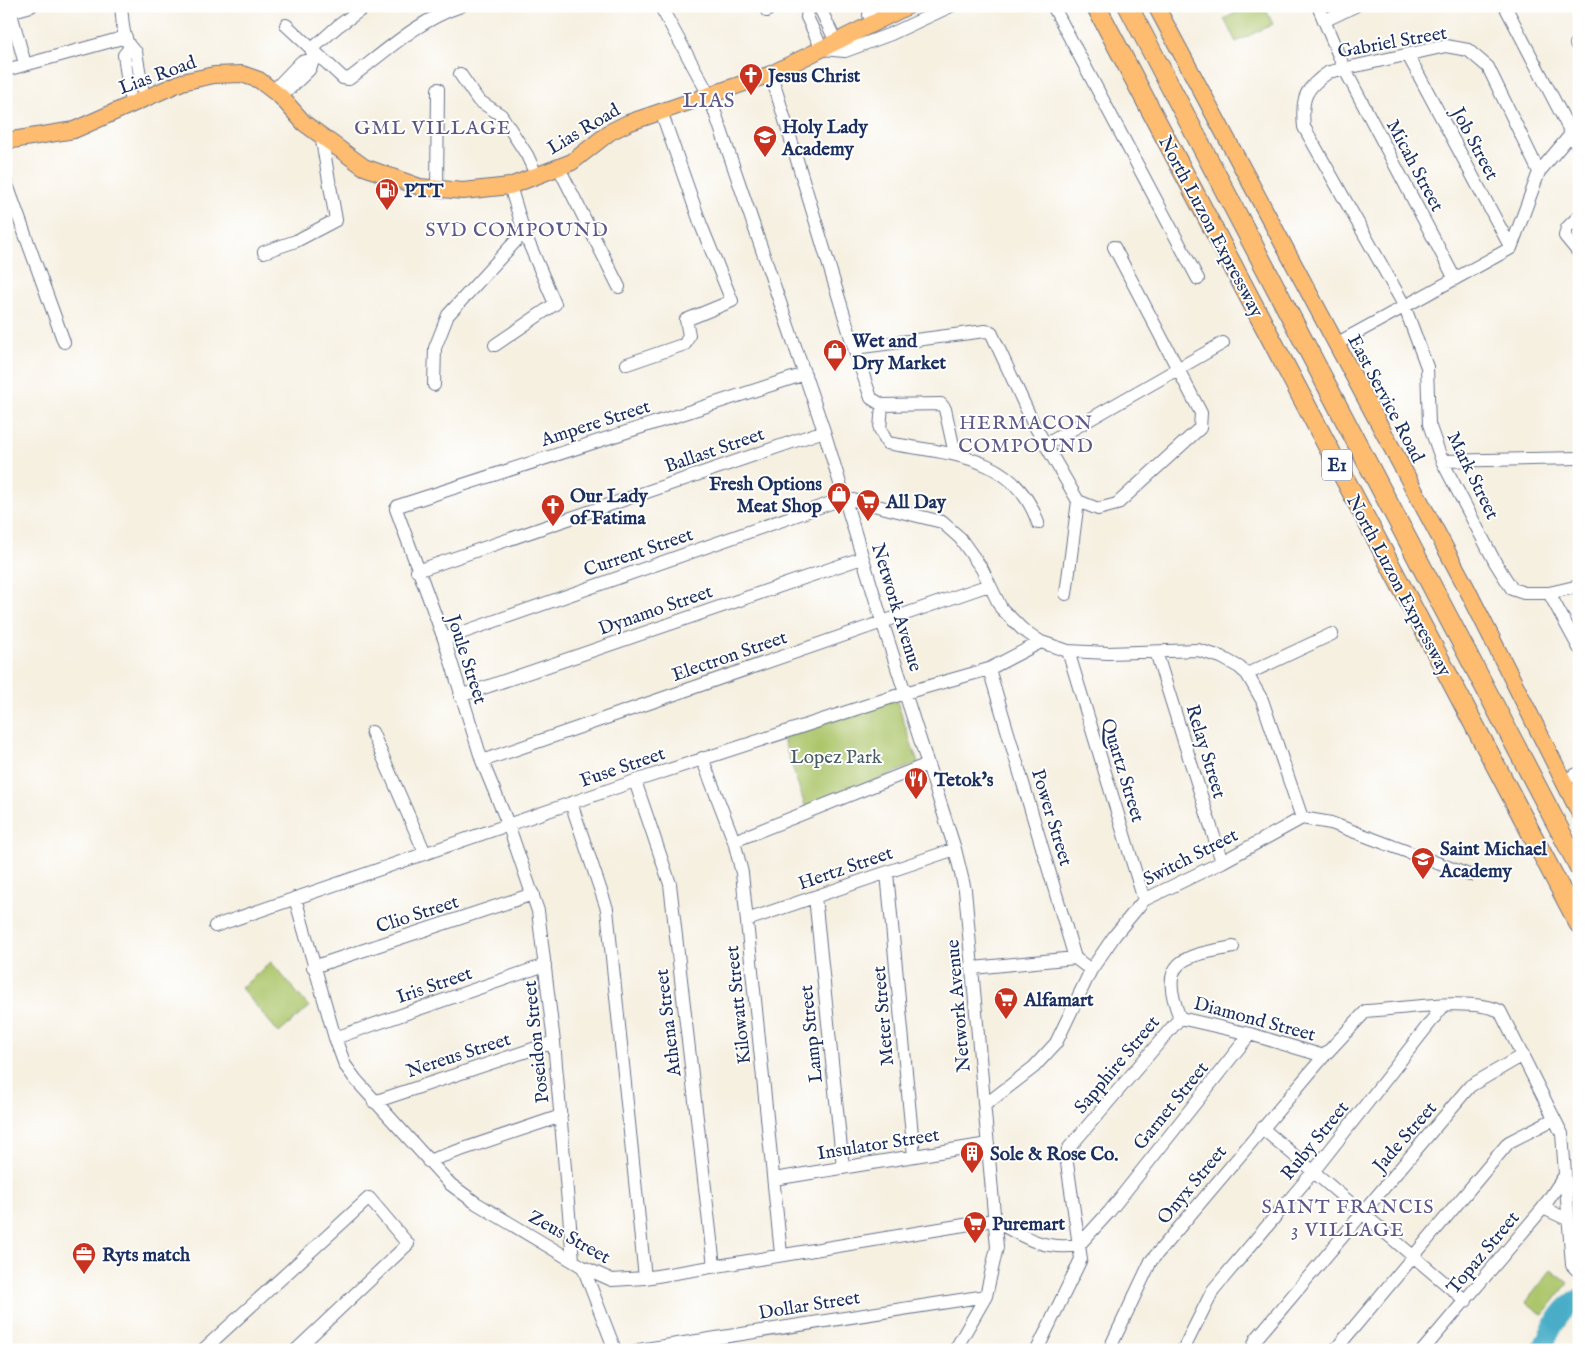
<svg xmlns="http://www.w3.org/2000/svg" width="1585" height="1356" font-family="'IM FELL English',serif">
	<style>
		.green { fill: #adc66c; stroke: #647a65 }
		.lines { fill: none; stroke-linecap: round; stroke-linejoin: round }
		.river { stroke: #48adc7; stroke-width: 20 }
		.minor-casing { stroke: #68738c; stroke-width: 14 }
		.major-casing { stroke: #68738c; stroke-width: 18 }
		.highway-casing { stroke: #68738c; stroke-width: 21 }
		.minor { stroke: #fff; stroke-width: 12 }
		.major { stroke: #fdbc6f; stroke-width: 16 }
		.highway { stroke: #fdbc6f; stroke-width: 19 }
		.labels { text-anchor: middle; stroke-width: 4; stroke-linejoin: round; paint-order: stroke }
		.shield { fill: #fff; stroke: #5f6d8e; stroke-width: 1 }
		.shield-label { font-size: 18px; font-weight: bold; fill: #1b2f5e }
		.street-label { font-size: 19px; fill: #1b2f5e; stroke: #fff }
		.poi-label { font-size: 19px; font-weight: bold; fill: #1b2f5e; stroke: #fff; text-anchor: start }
		.park-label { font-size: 19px; fill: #475c62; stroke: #fff }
		.neighbourhood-label { font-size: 20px; letter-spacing: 1px; fill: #5e5889; stroke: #fff }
		.quarter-label { font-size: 21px; letter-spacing: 1px; fill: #5e5889; stroke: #fff }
	</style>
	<rect width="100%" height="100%" fill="#fff"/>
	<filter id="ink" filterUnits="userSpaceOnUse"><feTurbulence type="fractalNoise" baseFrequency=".02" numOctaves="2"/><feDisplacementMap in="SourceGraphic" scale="10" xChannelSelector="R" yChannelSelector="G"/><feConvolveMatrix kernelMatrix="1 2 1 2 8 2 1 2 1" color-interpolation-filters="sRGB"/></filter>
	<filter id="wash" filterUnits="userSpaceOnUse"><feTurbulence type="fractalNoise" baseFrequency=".0096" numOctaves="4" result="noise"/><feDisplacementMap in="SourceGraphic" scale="20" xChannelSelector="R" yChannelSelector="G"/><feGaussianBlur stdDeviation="1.12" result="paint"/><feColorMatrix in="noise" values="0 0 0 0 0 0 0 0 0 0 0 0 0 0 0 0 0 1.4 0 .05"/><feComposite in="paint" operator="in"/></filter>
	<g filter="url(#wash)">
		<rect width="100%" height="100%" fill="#f6f0e1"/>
		<path class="green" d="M1249 6H1264L1273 24 1236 42 1224 19Z
			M895 696 918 763 806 809 781 733Z
			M271 962 309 1007 279 1033 241 988Z
			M1551 1270 1568 1283 1543 1315 1526 1302Z"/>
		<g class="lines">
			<path class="river" d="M1542 1350C1549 1332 1561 1307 1579 1299"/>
		</g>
	</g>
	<g filter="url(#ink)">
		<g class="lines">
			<g class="minor-casing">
				<path id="minor" d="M9 6 25 64
					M121 6C123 22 122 44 136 52L144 99
					M765 6 767 11
					M809 6 807 17 822 49 845 51 891 34 951 6
					M819 6 836 42
					M873 6 869 15 876 23
					M1053 6 1198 279
					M1318 6 1344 68 1455 279
					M1505 6 1579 148
					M662 9 709 95 824 431 882 621 955 849 965 890 997 1247 986 1296 955 1350
					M6 13 31 6
					M1324 21 1355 6
					M286 25 343 78 349 79C385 52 418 20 461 6
					M1576 44H1579
					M130 48 124 55 131 103
					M311 50 338 26 366 6
					M1408 55 1511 248
					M6 70 126 37
					M460 74 478 100 501 115 527 155 537 177
					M771 74 854 348 985 331 991 332 1032 421 1078 501 1098 509 1117 504 1200 428 1201 413 1114 247
					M273 91 301 62 312 60
					M281 97 309 70 316 55
					M559 168 619 287
					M1539 172 1488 67 1468 50 1446 46 1329 72C1305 88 1301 98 1304 127L1404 305 1427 367 1429 424 1442 461 1495 562 1512 589 1524 593H1549L1579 586
					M6 182 64 342
					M437 190 438 89
					M1579 216 1567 228 1565 236 1579 253
					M264 252 296 241 336 220 321 135
					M1336 344 1511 248 1539 172 1571 134 1579 132
					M495 345 555 304 524 232 510 186
					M854 348 871 398 882 405 941 404 945 409 955 454
					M627 364 685 344 689 335 686 320 732 301 701 225 661 111
					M434 385 435 348 448 315 524 232
					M882 405 880 429 887 443C948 454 1015 454 1038 523
					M1045 445 1223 343
					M1442 461 1579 458
					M417 571 824 431
					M1549 593 1579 648
					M1066 594 1078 501
					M444 639 845 498 942 522 960 538 982 569 1001 608 1022 629 1041 642 1068 651 1108 653 1198 650 1221 657 1239 667 1247 674 1262 700 1302 818
					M1068 651 1144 900
					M1156 652 1222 862
					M989 669 1075 958 1091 970
					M1247 674 1332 634
					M460 696 862 558
					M372 732 425 853
					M702 758 734 841 742 873 781 1254
					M482 761 989 585
					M635 781 670 884 714 1266
					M1563 781 1579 773
					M571 803 607 909 645 1278
					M734 841 928 764
					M887 873 914 1156
					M815 897 843 1168
					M295 898 335 1038 345 1065 356 1080 450 1184 476 1203 583 1267 612 1280 645 1278 994 1220C1023 1237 1044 1251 1079 1245L1109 1212 1250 1034
					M747 920 955 849
					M215 926 635 781 905 693 989 669 1041 642
					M313 967 533 894
					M973 968 1075 958
					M1180 1018 1250 1034 1324 1056
					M1180 1018C1157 960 1183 956 1233 947
					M335 1038 545 965
					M374 1102 554 1042
					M985 1105 1034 1067 1056 1043 1091 970 1115 935 1144 900 1222 862 1302 818 1331 823 1469 875
					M1262 1128 1466 1301
					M428 1161 561 1116
					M774 1179 988 1144
					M1543 1208 1569 1220
					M573 1260 554 1042 538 911 508 824 482 761 444 639 396 509 398 506 805 374
					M583 1267 615 1350
					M203 1350 369 1198 408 1244 296 1350
					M639 1350 986 1296
					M1037 1350 1081 1259 1067 1163 1068 1149 1180 1018
					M1109 1350 1151 1261 1324 1056 1366 1011C1402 1009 1469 997 1500 1011L1562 1134 1572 1265 1579 1272
					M1183 1350 1213 1290 1313 1172 1444 1005
					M1252 1350 1256 1339 1470 1086 1523 1055
					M1335 1350 1509 1142 1554 1119
					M1423 1350 1543 1208 1565 1175"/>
			</g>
			<g class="major-casing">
				<path id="major" d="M1156 6 1465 585 1579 812
					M6 141 74 130 182 82 214 75 242 74 259 80 281 97 304 123 364 167 420 187 463 191 510 186 572 162 610 132 628 123 771 74 908 6"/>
			</g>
			<g class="highway-casing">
				<path id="highway" d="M1096 6 1579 924
					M1128 6 1579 867"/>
			</g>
			<use href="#minor" class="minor"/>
			<use href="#major" class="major"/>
			<use href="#highway" class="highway"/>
		</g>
	</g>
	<defs>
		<g id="church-pin" transform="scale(1.25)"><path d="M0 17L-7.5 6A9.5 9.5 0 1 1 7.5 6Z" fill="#c8321e" stroke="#fff"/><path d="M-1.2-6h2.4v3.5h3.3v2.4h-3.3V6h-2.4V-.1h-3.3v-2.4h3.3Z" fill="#fff"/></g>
		<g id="school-pin" transform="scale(1.25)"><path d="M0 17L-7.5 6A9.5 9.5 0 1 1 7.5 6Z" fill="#c8321e" stroke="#fff"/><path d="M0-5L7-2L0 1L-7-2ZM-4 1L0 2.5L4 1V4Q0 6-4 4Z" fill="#fff"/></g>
		<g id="fuel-pin" transform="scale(1.25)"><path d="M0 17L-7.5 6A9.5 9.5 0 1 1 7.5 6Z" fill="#c8321e" stroke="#fff"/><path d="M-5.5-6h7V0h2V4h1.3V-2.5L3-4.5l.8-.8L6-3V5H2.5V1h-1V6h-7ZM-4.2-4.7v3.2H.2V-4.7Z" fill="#fff"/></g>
		<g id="shop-pin" transform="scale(1.25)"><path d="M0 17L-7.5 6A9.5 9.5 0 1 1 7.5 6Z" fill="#c8321e" stroke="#fff"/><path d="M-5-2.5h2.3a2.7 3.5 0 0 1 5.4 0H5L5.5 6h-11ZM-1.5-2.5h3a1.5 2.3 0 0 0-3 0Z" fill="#fff"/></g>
		<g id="supermarket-pin" transform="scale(1.25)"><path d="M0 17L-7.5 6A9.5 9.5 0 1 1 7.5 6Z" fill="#c8321e" stroke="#fff"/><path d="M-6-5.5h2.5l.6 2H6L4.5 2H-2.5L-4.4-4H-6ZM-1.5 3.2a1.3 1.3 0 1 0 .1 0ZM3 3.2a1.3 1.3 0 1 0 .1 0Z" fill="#fff"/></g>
		<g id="restaurant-pin" transform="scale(1.25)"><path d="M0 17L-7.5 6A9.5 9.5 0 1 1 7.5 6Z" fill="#c8321e" stroke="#fff"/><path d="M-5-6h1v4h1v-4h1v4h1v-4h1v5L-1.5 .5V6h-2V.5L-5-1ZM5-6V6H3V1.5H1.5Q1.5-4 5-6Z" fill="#fff"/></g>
		<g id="building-pin" transform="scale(1.25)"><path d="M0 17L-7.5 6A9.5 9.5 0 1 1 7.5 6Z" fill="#c8321e" stroke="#fff"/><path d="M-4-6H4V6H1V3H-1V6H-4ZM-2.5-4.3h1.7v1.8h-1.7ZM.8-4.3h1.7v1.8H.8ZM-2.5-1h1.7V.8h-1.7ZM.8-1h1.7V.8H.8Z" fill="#fff"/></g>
		<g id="office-pin" transform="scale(1.25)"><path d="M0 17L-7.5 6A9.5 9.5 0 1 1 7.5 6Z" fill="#c8321e" stroke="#fff"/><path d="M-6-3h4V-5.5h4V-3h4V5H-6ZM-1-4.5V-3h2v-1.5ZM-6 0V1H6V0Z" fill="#fff"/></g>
	</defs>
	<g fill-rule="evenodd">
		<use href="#church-pin" x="751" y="75"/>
		<use href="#school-pin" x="765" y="137"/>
		<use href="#fuel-pin" x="387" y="190"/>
		<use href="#shop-pin" x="835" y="351"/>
		<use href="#shop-pin" x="839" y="494"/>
		<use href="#supermarket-pin" x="868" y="501"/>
		<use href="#church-pin" x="553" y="506"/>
		<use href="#restaurant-pin" x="916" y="779"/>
		<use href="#school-pin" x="1423" y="859"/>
		<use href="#supermarket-pin" x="1006" y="999"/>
		<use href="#building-pin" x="972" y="1153"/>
		<use href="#supermarket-pin" x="975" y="1223"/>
		<use href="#office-pin" x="84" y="1254"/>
	</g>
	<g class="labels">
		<rect class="shield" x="1322" y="449.5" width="30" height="31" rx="4"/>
		<g class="shield-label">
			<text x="1337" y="471">E1</text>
		</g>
		<g class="street-label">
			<text transform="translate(1392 41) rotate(-10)" y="7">Gabriel Street</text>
			<text transform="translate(157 74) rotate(-20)" y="7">Lias Road</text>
			<text transform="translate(583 128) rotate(-31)" y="7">Lias Road</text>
			<text transform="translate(1476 143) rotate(62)" y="7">Job Street</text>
			<text transform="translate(1416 165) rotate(62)" y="7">Micah Street</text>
			<text transform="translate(1212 226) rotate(62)" y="7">North Luzon Expressway</text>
			<text transform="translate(1387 398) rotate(62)" y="7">East Service Road</text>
			<text transform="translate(595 422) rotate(-18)" y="7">Ampere Street</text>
			<text transform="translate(714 449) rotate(-19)" y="7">Ballast Street</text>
			<text transform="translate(1474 475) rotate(64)" y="7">Mark Street</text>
			<text transform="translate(638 551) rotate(-19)" y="7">Current Street</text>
			<text transform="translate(1400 585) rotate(62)" y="7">North Luzon Expressway</text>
			<text transform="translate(898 607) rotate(73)" y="7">Network Avenue</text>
			<text transform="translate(655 609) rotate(-19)" y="7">Dynamo Street</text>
			<text transform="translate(729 655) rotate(-19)" y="7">Electron Street</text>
			<text transform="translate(468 659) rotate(72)" y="7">Joule Street</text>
			<text transform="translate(1207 751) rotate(73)" y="7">Relay Street</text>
			<text transform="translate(622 766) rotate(-19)" y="7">Fuse Street</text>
			<text transform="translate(1124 770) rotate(73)" y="7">Quartz Street</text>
			<text transform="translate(1053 817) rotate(73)" y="7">Power Street</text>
			<text transform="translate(1190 856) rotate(-27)" y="7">Switch Street</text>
			<text transform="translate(845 867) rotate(-19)" y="7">Hertz Street</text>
			<text transform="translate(417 913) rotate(-18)" y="7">Clio Street</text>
			<text transform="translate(434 984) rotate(-19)" y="7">Iris Street</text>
			<text transform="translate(737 1005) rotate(-96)" y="7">Kilowatt Street</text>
			<text transform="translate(957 1006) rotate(-95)" y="7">Network Avenue</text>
			<text transform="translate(882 1016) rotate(-95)" y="7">Meter Street</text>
			<text transform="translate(1255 1018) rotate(15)" y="7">Diamond Street</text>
			<text transform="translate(667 1023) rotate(-97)" y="7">Athena Street</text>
			<text transform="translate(810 1034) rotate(-96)" y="7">Lamp Street</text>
			<text transform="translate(535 1042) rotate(-96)" y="7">Poseidon Street</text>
			<text transform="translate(458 1054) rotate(-18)" y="7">Nereus Street</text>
			<text transform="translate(1116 1064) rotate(-50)" y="7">Sapphire Street</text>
			<text transform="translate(1170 1105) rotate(-51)" y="7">Garnet Street</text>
			<text transform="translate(1404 1136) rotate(-49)" y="7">Jade Street</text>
			<text transform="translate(1314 1140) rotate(-51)" y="7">Ruby Street</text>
			<text transform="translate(878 1143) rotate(-9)" y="7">Insulator Street</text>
			<text transform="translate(1191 1184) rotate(-50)" y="7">Onyx Street</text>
			<text transform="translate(570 1236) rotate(29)" y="7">Zeus Street</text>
			<text transform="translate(1482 1252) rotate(-50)" y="7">Topaz Street</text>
			<text transform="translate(809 1304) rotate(-9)" y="7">Dollar Street</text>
		</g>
		<g class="poi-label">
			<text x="768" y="82">Jesus Christ</text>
			<text x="782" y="133">Holy Lady<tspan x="782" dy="22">Academy</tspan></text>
			<text x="404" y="197">PTT</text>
			<text x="852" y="347">Wet and<tspan x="852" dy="22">Dry Market</tspan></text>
			<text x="822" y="490" text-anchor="end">Fresh Options<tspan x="822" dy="22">Meat Shop</tspan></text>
			<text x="570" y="502">Our Lady<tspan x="570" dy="22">of Fatima</tspan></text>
			<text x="886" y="508">All Day</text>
			<text x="934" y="786">Tetok's</text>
			<text x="1440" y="855">Saint Michael<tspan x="1440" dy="22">Academy</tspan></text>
			<text x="1024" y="1006">Alfamart</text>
			<text x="990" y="1160">Sole &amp; Rose Co.</text>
			<text x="992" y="1230">Puremart</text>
			<text x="102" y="1261">Ryts match</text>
		</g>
		<g class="park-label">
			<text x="836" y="763">Lopez Park</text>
		</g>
		<g class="neighbourhood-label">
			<text x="433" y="134">GML VILLAGE</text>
			<text x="517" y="236">SVD COMPOUND</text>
			<text x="1026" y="429">HERMACON<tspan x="1026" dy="23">COMPOUND</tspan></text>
			<text x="1348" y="1213">SAINT FRANCIS<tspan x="1348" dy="23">3 VILLAGE</tspan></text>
		</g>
		<g class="quarter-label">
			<text x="709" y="107">LIAS</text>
		</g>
	</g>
	<rect width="1585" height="1356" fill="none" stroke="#fff" stroke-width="25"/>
</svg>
